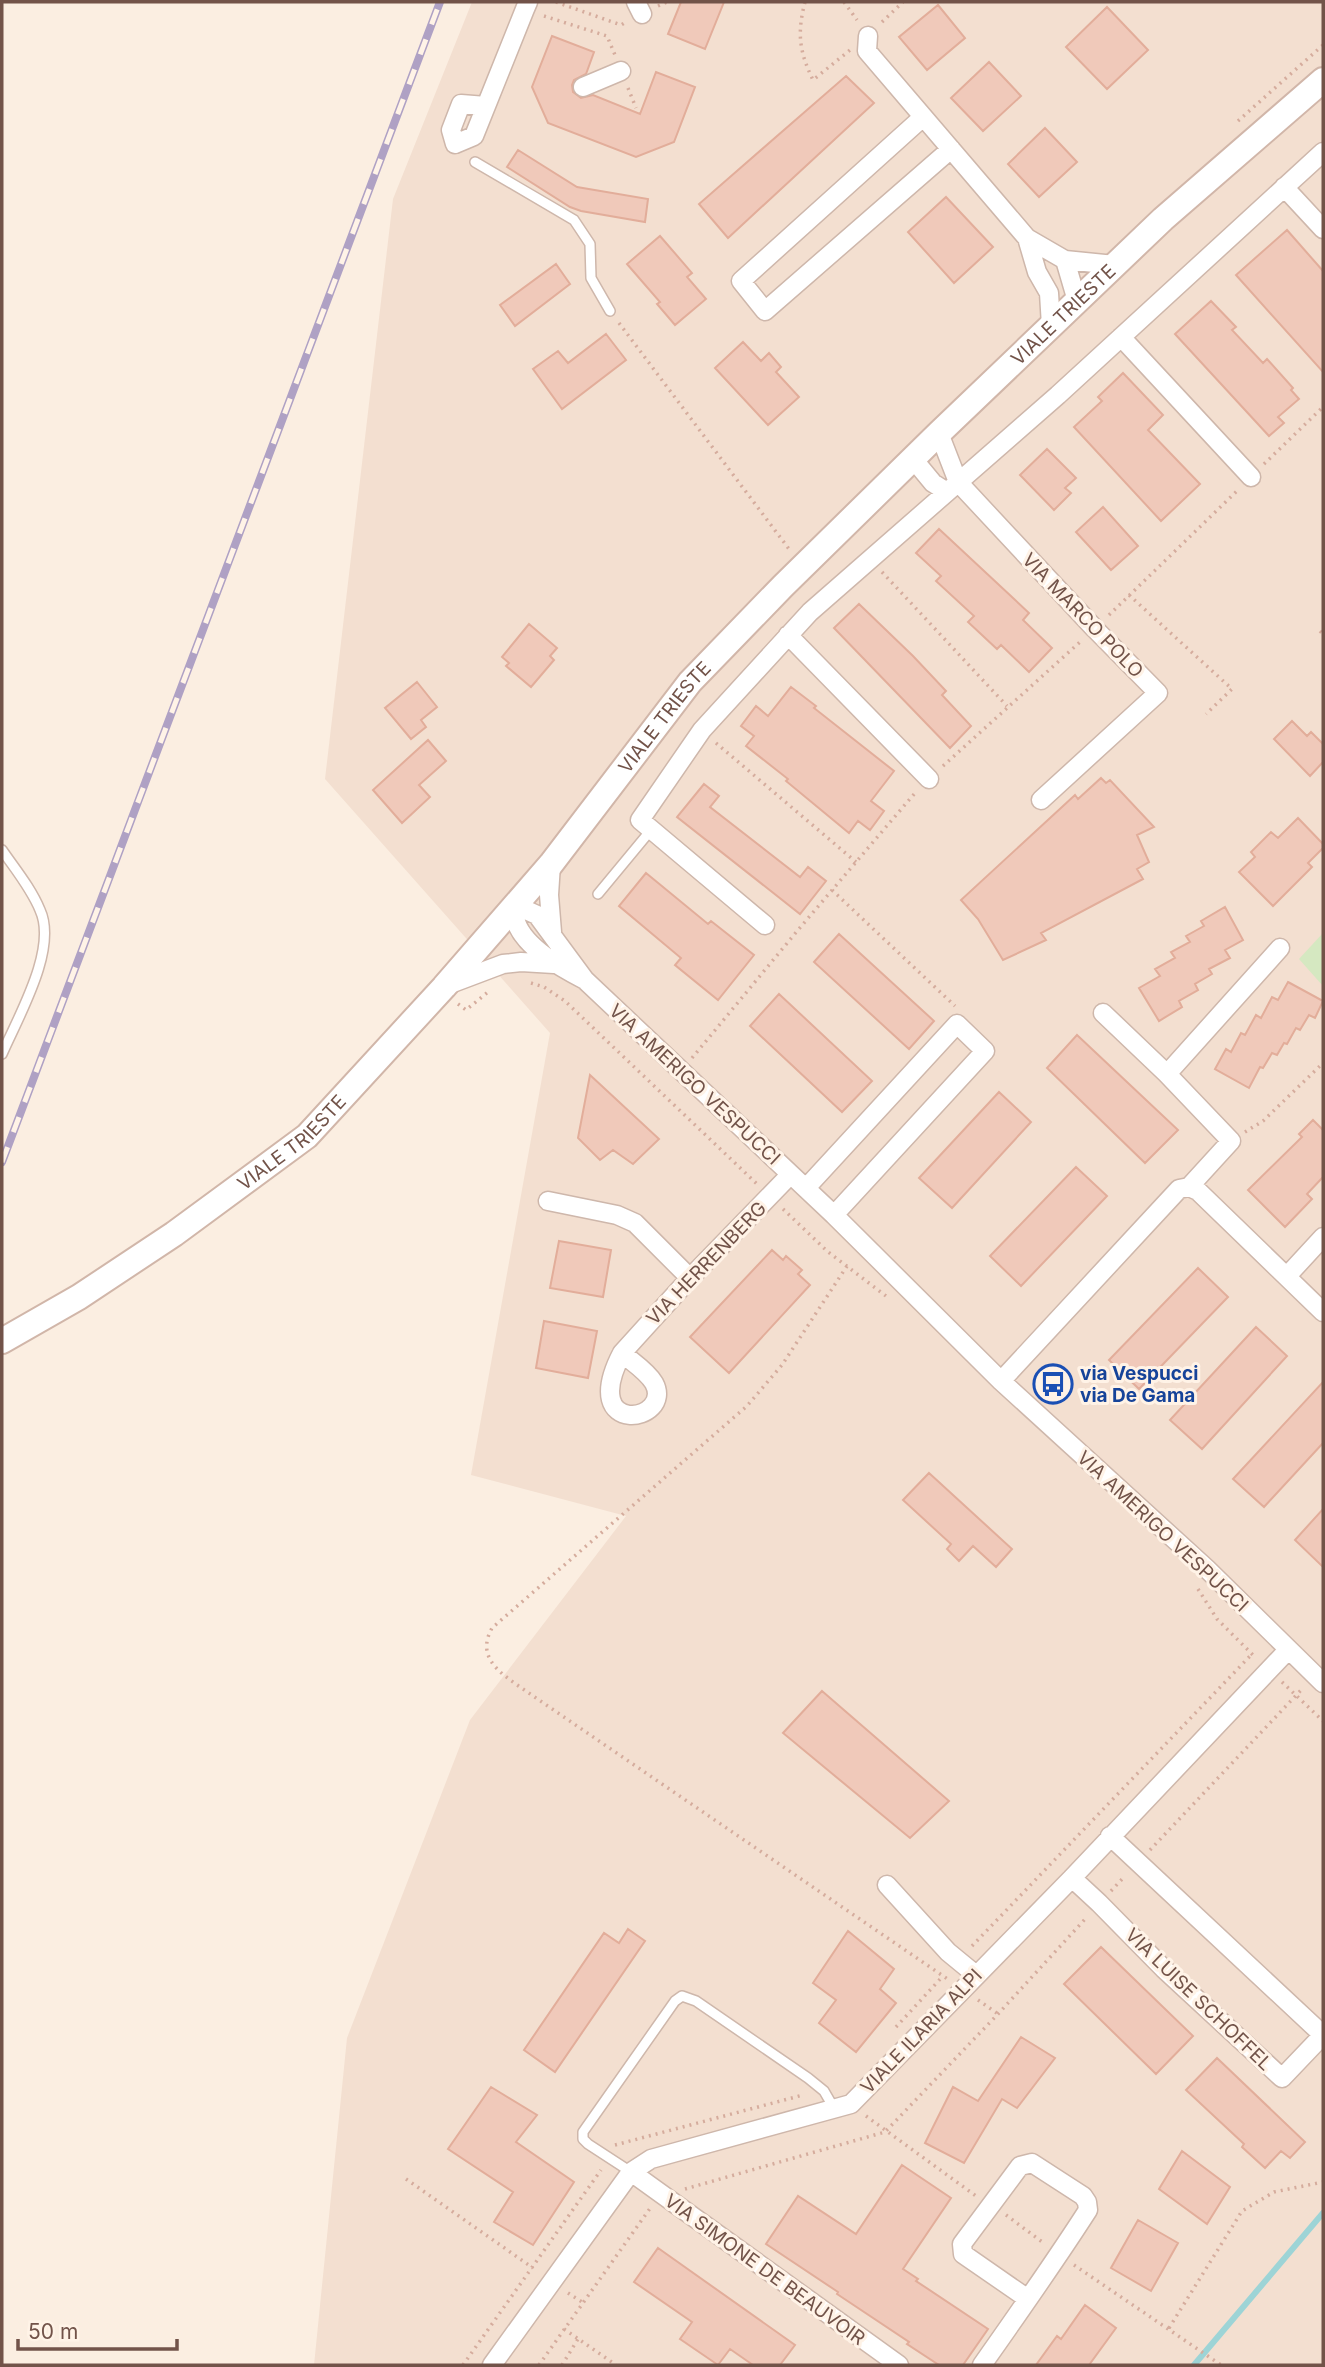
<svg xmlns="http://www.w3.org/2000/svg" width="1325" height="2367" font-family="Inter,sans-serif">
	<style>
		.residential { fill: #f3dfd0 }
		.green { fill: #d5e8c1 }
		.lines { fill: none; stroke-linecap: round; stroke-linejoin: round }
		.stream { stroke: #9dd4d6; stroke-width: 6 }
		.building { fill: #f0c9ba; stroke: #e2ad9a; stroke-width: 2 }
		.lane-casing { stroke: #ceb7ab; stroke-width: 12 }
		.street-casing { stroke: #ceb7ab; stroke-width: 21 }
		.secondary-casing { stroke: #d1b6a9; stroke-width: 28 }
		.path { stroke: #d5ac9d; stroke-width: 3.5; stroke-dasharray: 2 5; stroke-linecap: butt }
		.lane { stroke: #fff; stroke-width: 9 }
		.street { stroke: #fff; stroke-width: 18 }
		.secondary { stroke: #fff; stroke-width: 24 }
		.rail-casing { stroke: #afa1c4; stroke-width: 8 }
		.rail { stroke: #fff3e7; stroke-width: 5; stroke-dasharray: 16; stroke-linecap: butt }
		.labels { text-anchor: middle; stroke-width: 6; stroke-linejoin: round; paint-order: stroke }
		.street-label { font-size: 19px; fill: #725349; stroke: #fff3e7 }
		.transit-label { font-size: 19px; font-weight: bold; fill: #164399; stroke: #fff3e7; text-anchor: start }
	</style>
	<rect width="100%" height="100%" fill="#fbeee1"/>
	<path class="residential" d="M472 2H1323V2365H314L347 2038 470 1720 626 1516 471 1475 550 1033 325 779 393 199Z"/>
	<path class="green" d="M1323 933V986L1299 959Z"/>
	<g class="lines">
		<path class="stream" d="M1194 2365 1323 2213"/>
	</g>
	<path class="building" d="M681 2H724L705 49 668 34Z
		M938 5 965 38 927 70 899 37Z
		M1107 7 1148 50 1107 89 1066 47Z
		M552 36 594 52 586 74 574 80 572 85 573 92 581 98 593 95 640 114 656 72 695 87 674 142 636 157 548 123 532 87Z
		M989 62 1021 96 983 131 951 98Z
		M846 76 874 103 728 238 699 204Z
		M1045 128 1077 162 1039 197 1008 164Z
		M518 150 577 187 648 199 645 222 581 211 570 207 507 167Z
		M946 197 993 247 954 283 908 232Z
		M1287 230 1323 271V372L1236 275Z
		M660 236 692 273 687 277 706 299 675 325 657 304 660 302 627 264Z
		M556 264 570 284 515 326 500 305Z
		M1211 301 1236 327 1232 330 1263 363 1267 359 1293 388 1291 390 1299 399 1278 417 1284 423 1269 436 1175 334Z
		M606 334 626 360 562 409 533 369 558 351 568 363Z
		M743 342 761 361 769 353 781 367 776 372 799 397 768 425 715 368Z
		M1123 373 1163 415 1148 430 1200 484 1161 521 1074 427 1102 401 1098 397Z
		M1047 449 1076 478 1065 488 1071 493 1054 510 1020 475Z
		M1103 507 1138 546 1111 570 1076 532Z
		M939 529 1029 613 1023 620 1052 648 1029 672 1001 645 997 649 968 622 974 616 936 581 941 576 916 553Z
		M859 604 913 656 946 691 942 695 971 726 950 748 834 628Z
		M529 624 557 648 550 656 554 660 531 687 506 666 509 663 502 657Z
		M417 682 437 707 421 720 426 727 411 739 385 708Z
		M791 687 816 706 814 708 894 771 871 801 884 811 870 830 858 821 849 833 786 781 788 779 746 746 754 736 741 726 756 706 768 716Z
		M1292 721 1307 736 1311 732 1323 744V762L1310 776 1274 739Z
		M428 740 446 761 419 785 430 797 402 823 373 790Z
		M1101 778 1106 783 1110 780 1154 827 1137 835 1149 862 1137 869 1143 879 1041 933 1046 940 1003 960 978 919 961 900 1075 795 1078 799Z
		M704 784 719 796 710 807 800 877 808 867 826 881 800 914 677 817Z
		M1298 818 1323 844V848L1308 863 1312 867 1273 906 1239 872 1255 857 1251 852 1271 832 1278 838Z
		M646 873 708 924 711 921 754 955 718 1000 675 965 681 958 619 906Z
		M1225 907 1243 940 1225 950 1230 958 1209 969 1212 974 1195 984 1198 990 1179 1001 1182 1007 1159 1021 1139 988 1160 976 1155 969 1175 958 1171 952 1190 942 1186 936 1204 926 1201 921Z
		M839 934 934 1021 909 1049 814 962Z
		M1288 982 1323 1001 1315 1018 1309 1015 1300 1030 1296 1028 1287 1044 1284 1043 1277 1055 1272 1053 1263 1068 1260 1067 1249 1088 1215 1069 1226 1049 1231 1052 1241 1033 1245 1035 1256 1015 1261 1018 1272 997 1278 1000Z
		M779 994 872 1081 842 1112 750 1026Z
		M1077 1035 1178 1130 1145 1163 1047 1068Z
		M590 1075 659 1139 633 1164 613 1150 600 1160 578 1138Z
		M999 1092 1031 1122 952 1208 919 1178Z
		M1313 1120 1323 1130V1177L1307 1194 1312 1199 1285 1227 1248 1190 1302 1137 1299 1134Z
		M1076 1167 1107 1196 1021 1286 990 1256Z
		M559 1241 611 1250 603 1297 550 1288Z
		M772 1250 783 1260 786 1256 802 1270 798 1274 810 1285 729 1373 690 1337Z
		M1198 1268 1228 1297 1139 1389 1109 1360Z
		M544 1321 597 1331 588 1378 536 1368Z
		M1256 1327 1287 1356 1202 1449 1170 1420Z
		M1323 1382V1443L1264 1507 1233 1479Z
		M929 1473 1012 1549 996 1567 973 1546 959 1561 947 1549 951 1544 903 1500Z
		M1323 1509V1567L1295 1540Z
		M822 1691 949 1801 910 1838 783 1733Z
		M628 1929 645 1941 555 2072 524 2050 604 1933 619 1943Z
		M848 1931 894 1969 880 1989 896 2003 856 2052 819 2023 836 2000 813 1983Z
		M1101 1947 1193 2036 1156 2074 1064 1984Z
		M1021 2037 1055 2058 1017 2108 1002 2099 964 2163 925 2143 953 2087 978 2101Z
		M1217 2058 1305 2142 1290 2158 1281 2151 1265 2168 1242 2147 1244 2144 1186 2090Z
		M491 2087 537 2115 516 2142 574 2182 533 2245 494 2222 513 2192 448 2149Z
		M1182 2151 1230 2187 1207 2224 1159 2189Z
		M902 2165 951 2198 903 2269 918 2279 916 2281 988 2329 963 2365H939L907 2344 909 2342 837 2294 838 2292 766 2244 798 2196 856 2234Z
		M1138 2220 1178 2243 1151 2291 1111 2268Z
		M658 2248 795 2345 780 2365H753L730 2349 718 2365 680 2339 692 2322 634 2282Z
		M1085 2305 1116 2328 1089 2365H1036L1057 2336 1061 2339Z"/>
	<g class="lines">
		<g class="lane-casing">
			<path id="lane" d="M475 162 574 220 590 244 591 278 610 311
				M2 850C15 869 31 888 40 910 58 949 18 1017 2 1054
				M598 894 651 830
				M631 2172 588 2144 583 2139V2132L675 2001 682 1996 696 2001 808 2078 824 2091 835 2110"/>
		</g>
		<g class="street-casing">
			<path id="street" d="M636 2 642 14
				M868 36 867 51 1027 238 1065 260 1115 265
				M583 87 621 71
				M486 106 461 104 451 130 455 144 474 136 525 9 528 2
				M923 117 741 281 765 311 951 149
				M1284 187 1323 229
				M1027 238 1037 272 1049 293 1051 326
				M1065 260 1077 301
				M1121 337 1251 477
				M939 433 958 482 1095 629 1158 693 1041 800
				M914 460 933 483 947 492
				M788 635 929 779
				M551 864 549 895 552 932
				M765 925 640 820 702 730 810 612 1058 395 1323 152
				M585 980C562 968 525 948 516 922 514 918 515 911 515 905L537 915 585 980 834 1215 1001 1381 1207 1569 1323 1683
				M450 984 503 964 521 962 554 964
				M1103 1013 1167 1074
				M1189 1187 1231 1141 1167 1074 1280 948
				M1189 1187 1198 1191 1323 1312
				M806 1188 957 1024 985 1051 834 1215
				M548 1201 617 1215 635 1223 690 1278
				M1287 1276 1323 1237
				M622 1353C632 1362 647 1371 654 1383 675 1422 577 1439 622 1353L690 1278 790 1175
				M1001 1381 1179 1189 1189 1187
				M1110 1836 1323 2035
				M1072 1878 1099 1903 1164 1969 1282 2078 1323 2035
				M887 1885 948 1952 976 1975
				M631 2172 899 2365
				M492 2365 631 2172 651 2159 851 2104 1072 1878 1288 1650
				M982 2365C1018 2314 1054 2263 1088 2210L1087 2202 1083 2196 1032 2163 1020 2166 962 2244 963 2254 1028 2299"/>
		</g>
		<g class="secondary-casing">
			<g id="secondary">
				<path id="s1" d="M2 1341 79 1297 174 1234 307 1136 444 987 551 864 690 682 783 586 939 433 1163 219 1323 80"/>
			</g>
		</g>
		<path class="path" d="M556 2 621 25 626 22
			M805 2C797 33 799 51 813 80L850 50
			M844 2 857 20
			M658 6 667 2
			M544 16 607 36 615 55
			M882 22 903 2
			M628 88 636 108
			M1238 121 1323 45
			M619 323 789 549
			M1264 464 1323 407
			M882 572 1007 706
			M1129 595 1232 689 1206 714
			M1109 615 1239 489
			M1320 631 1323 634
			M716 743 856 862
			M943 766 1080 642
			M832 890 955 1006
			M531 983 544 987 565 1001 757 1184
			M458 1004 466 1010 488 992
			M692 1058 798 930 915 793
			M1245 1132 1263 1121 1323 1063
			M783 1209 827 1251 886 1296
			M847 1266 782 1365 747 1406 492 1628C476 1657 499 1672 520 1687L949 1980
			M1198 1589 1217 1619 1256 1658
			M1282 1682 1323 1721
			M1150 1850 1303 1688
			M1111 1891 1125 1876
			M972 1946 1252 1654
			M978 2000 998 2014
			M896 2027 943 1976
			M866 2116 976 2196
			M615 2145 803 2095
			M406 2179 533 2268
			M685 2189 885 2132 998 2014 1087 1917
			M1006 2215 1045 2244
			M1074 2265 1221 2365
			M568 2293 582 2302
			M1169 2328 1242 2211 1274 2192 1323 2182
			M564 2329 616 2365
			M463 2365 601 2170
			M539 2365 651 2207
			M562 2365 578 2339"/>
		<use href="#lane" class="lane"/>
		<use href="#street" class="street"/>
		<use href="#secondary" class="secondary"/>
		<g class="rail-casing">
			<path id="rail" d="M2 1162 440 2"/>
		</g>
		<use href="#rail" class="rail"/>
	</g>
	<defs>
		<g id="bus-ring" transform="scale(2.0125)"><circle r="9.5" fill="#fff3e7" stroke="#1a4fb4" stroke-width="1.5"/><path d="M-5-6H5V4H4V6H2V4H-2V6H-4V4H-5ZM-3.5-4V0h7V-4ZM-3.5 1.2v1.5H-2V1.2ZM2 1.2v1.5H3.5V1.2Z" fill="#1a4fb4"/></g>
	</defs>
	<g fill-rule="evenodd">
		<use href="#bus-ring" x="1053" y="1384"/>
	</g>
	<g class="labels">
		<g class="street-label">
			<text dy="7" stroke="none"><textPath href="#s1" startOffset="1486">VIALE TRIESTE</textPath></text>
			<text transform="translate(1083 615) rotate(46)" y="7">VIA MARCO POLO</text>
			<text dy="7" stroke="none"><textPath href="#s1" startOffset="919">VIALE TRIESTE</textPath></text>
			<text transform="translate(695 1084) rotate(43)" y="7">VIA AMERIGO VESPUCCI</text>
			<text dy="7" stroke="none"><textPath href="#s1" startOffset="352">VIALE TRIESTE</textPath></text>
			<text transform="translate(706 1263) rotate(-46)" y="7">VIA HERRENBERG</text>
			<text transform="translate(1163 1531) rotate(43)" y="7">VIA AMERIGO VESPUCCI</text>
			<text transform="translate(1199 1999) rotate(44)" y="7">VIA LUISE SCHOFFEL</text>
			<text transform="translate(921 2031) rotate(-46)" y="7">VIALE ILARIA ALPI</text>
			<text transform="translate(765 2269) rotate(36)" y="7">VIA SIMONE DE BEAUVOIR</text>
		</g>
		<g class="transit-label">
			<text x="1080" y="1380">via Vespucci<tspan x="1080" dy="22">via De Gama</tspan></text>
		</g>
	</g>
	<rect width="1325" height="2367" fill="none" stroke="#725349" stroke-width="7"/>
	<path d="M18 2339v10h159v-10" fill="none" stroke="#725349" stroke-width="3.5"/>
	<text x="28" y="2339" font-size="21" fill="#725349" stroke="#fff3e7" stroke-width="5" paint-order="stroke">50 m</text>
</svg>
